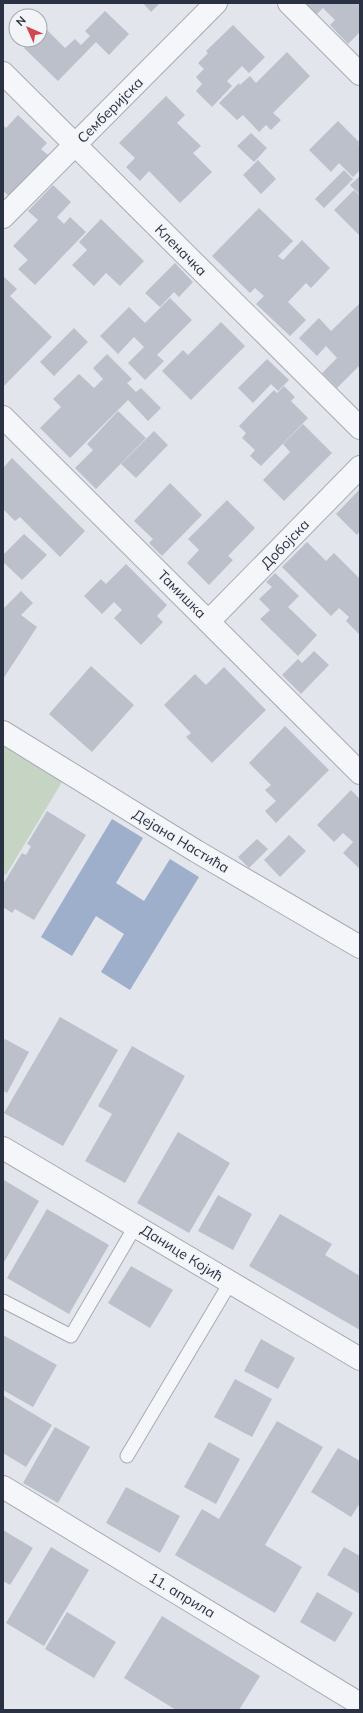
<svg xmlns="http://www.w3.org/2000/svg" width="363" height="1713" font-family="Mulish,sans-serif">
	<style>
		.green { fill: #c6d5c3 }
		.water { fill: #9dafcb }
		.building { fill: #bcc0cb }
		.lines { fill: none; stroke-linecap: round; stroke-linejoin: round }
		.lane-casing { stroke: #a7abb5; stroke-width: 15 }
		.street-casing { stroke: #a7abb5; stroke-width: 24 }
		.lane { stroke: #f5f6f9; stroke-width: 13 }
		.street { stroke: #f5f6f9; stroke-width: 22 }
		.labels { text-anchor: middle; stroke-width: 3; stroke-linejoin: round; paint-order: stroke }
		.street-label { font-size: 14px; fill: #2a3143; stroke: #f2f4f8 }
	</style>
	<rect width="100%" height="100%" fill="#e2e5eb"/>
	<path class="green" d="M3 740 65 777 6 875 3 873Z"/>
	<path class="water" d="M112 819 143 838 116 883 144 901 170 859 199 877 130 990 101 972 124 934 96 916 72 956 41 937Z"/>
	<path class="building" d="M143 3H160L151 12Z
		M304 3H360V32L348 44 330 25 335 20 323 8 316 15Z
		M105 11 129 34 109 55 96 42 58 81 24 48 31 40H40V31L44 27 65 48 75 39 81 45 90 36 85 31Z
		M233 25 265 57 249 73 242 66 227 81 232 86 212 107 196 91 202 84 196 77 204 69 198 63 208 53 206 51Z
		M287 52 310 76 273 113 281 120 271 130 266 125 259 132 243 115 237 120 219 103 239 83 240 85 250 76 256 83Z
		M166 96 185 115 177 123 201 146 193 153 212 172 180 203 149 171 140 181 126 167 135 158 119 143Z
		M18 115 47 143 41 149 48 155 9 196 3 191V125L6 128Z
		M338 121 360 143 358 144 360 146V170L353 177 339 163 331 172 309 150Z
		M251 133 267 148 254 162 237 146Z
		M258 160 276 179 261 194 243 175Z
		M344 170 353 179 324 208 315 199Z
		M360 176V195L350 185Z
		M53 185 71 202 57 217 64 224 70 217 86 232 35 285 18 269 28 260 13 246 38 220 28 211Z
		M354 190 360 196 359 235 334 210Z
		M259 208 293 241 278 256 283 260 302 240 330 268 311 288 306 283 288 302 306 320 290 336 256 304 264 296 255 288 250 293 212 256Z
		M101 219 144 261 120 286 106 273 94 286 72 265 87 250 79 242Z
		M175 263 193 282 179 297 174 292 160 307 145 293Z
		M3 276 17 289 10 296 52 337 3 387Z
		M170 298 192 320 157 355 164 361 145 380 128 363 144 347 134 337 118 354 100 336 129 307 145 323Z
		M360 303V365L337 388 322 373 337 358 326 346 317 356 299 338 319 318 331 331Z
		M221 322 245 346 191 400 162 371 183 350 188 355Z
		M74 328 88 342 54 376 40 362Z
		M107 354 132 379 127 383 136 392 141 388 161 408 148 421 128 400 70 458 40 428 61 407 53 399 79 374 94 388 103 379 93 368Z
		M267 359 289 380 278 391 271 384 253 403 238 388Z
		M284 386 295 397 291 401 308 418 261 466 250 456 255 450 242 438 246 433 239 426 274 390 277 393Z
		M118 411 146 438 96 489 75 468 93 450 87 444Z
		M303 424 332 453 284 501 263 480 290 452 283 444Z
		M154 431 168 445 136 478 121 464Z
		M12 458 85 531 60 557 20 517 15 521 3 509V468Z
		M170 483 202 515 162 556 149 543 153 539 134 521Z
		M360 489V531L357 535 336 514Z
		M227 500 255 528 228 556 233 560 209 585 187 563 199 550 188 539Z
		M24 534 47 555 22 580 3 562V555Z
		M307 542 326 561 334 553 360 579V635L346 621 349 617 339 608 331 616 282 567Z
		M126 564 167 605 157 616 163 622 141 645 114 618 122 610 114 602 102 614 84 596 101 579 106 584Z
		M275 573 299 596 288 607 317 635 298 656 260 619 270 610 259 599 272 587 266 582Z
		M21 591 33 603 21 615 37 627 3 679V609Z
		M314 651 329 665 301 694 282 675 298 659 302 663Z
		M91 666 134 705 92 752 49 714Z
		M224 667 266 710 212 763 186 737 191 733 164 705 195 674 206 685Z
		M285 726 329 770 276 823 265 811 276 801 265 790 271 785 249 763Z
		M351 790 360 799V869L343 853 353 842 343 833 334 842 317 825Z
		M47 811 86 835 34 920 15 909 12 913 3 907V884L22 853 26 855 31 846 27 844Z
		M289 835 306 851 280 877 264 860Z
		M257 839 268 849 249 868 238 857Z
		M60 1017 118 1050 63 1146 4 1113Z
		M5 1039 29 1052 7 1093 3 1091V1042Z
		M132 1046 185 1076 125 1183 85 1161 112 1114 98 1106Z
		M178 1132 230 1163 189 1233 137 1203Z
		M4 1180 39 1201 3 1264V1181Z
		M218 1195 252 1214 233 1250 198 1231Z
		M47 1209 109 1245 69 1314 7 1278Z
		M280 1214 332 1244 325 1255 360 1276V1330L249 1266Z
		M131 1266 173 1290 150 1328 108 1303Z
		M3 1335 57 1365 33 1407 3 1390Z
		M261 1339 295 1358 278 1389 244 1371Z
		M235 1379 272 1399 252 1437 214 1417Z
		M4 1396 52 1425 26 1467 3 1453Z
		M277 1421 323 1447 265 1545 302 1567 275 1613 175 1555 202 1509 219 1519Z
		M55 1427 90 1447 58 1503 23 1483Z
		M209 1442 240 1459 216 1504 184 1487Z
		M338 1448 360 1461V1503L351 1517 311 1492Z
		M126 1487 180 1516 160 1553 106 1523Z
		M3 1530 33 1548 10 1585 3 1581Z
		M51 1547 89 1570 44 1646 6 1623Z
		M344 1547 360 1556V1594L327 1575Z
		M317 1592 353 1613 335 1642 300 1622Z
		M67 1612 116 1642 94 1678 45 1649Z
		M162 1616 260 1676 239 1710H176L124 1678Z"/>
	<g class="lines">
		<g class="lane-casing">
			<path id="lane" d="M3 1301 71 1336 136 1225
				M127 1456 230 1283"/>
		</g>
		<g class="street-casing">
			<path id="street" d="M289 3 360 74
				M3 73 360 428
				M3 217 216 3
				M3 417 360 773
				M209 621 360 467
				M3 732 196 851 360 947
				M3 1148 360 1359
				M3 1487 360 1704"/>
		</g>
		<use href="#lane" class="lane"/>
		<use href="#street" class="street"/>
	</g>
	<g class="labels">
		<g class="street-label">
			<text transform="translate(110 110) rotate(-45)" y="5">Семберијска</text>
			<text transform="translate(181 250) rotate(45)" y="5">Кленачка</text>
			<text transform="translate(285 544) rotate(-46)" y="5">Добојска</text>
			<text transform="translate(182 594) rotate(45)" y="5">Тамишка</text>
			<text transform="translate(181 841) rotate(31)" y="5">Дејана Настића</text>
			<text transform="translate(182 1253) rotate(32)" y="5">Данице Којић</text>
			<text transform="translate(182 1595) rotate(31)" y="5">11. априла</text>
		</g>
	</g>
	<rect width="363" height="1713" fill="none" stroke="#2a3143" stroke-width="8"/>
	<g transform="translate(28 28) rotate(315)"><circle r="19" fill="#f2f4f8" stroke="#a2a6b0"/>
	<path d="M0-3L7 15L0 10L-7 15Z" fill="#d1474d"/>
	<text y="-6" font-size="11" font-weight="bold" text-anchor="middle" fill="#2a3143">N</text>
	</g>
</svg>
